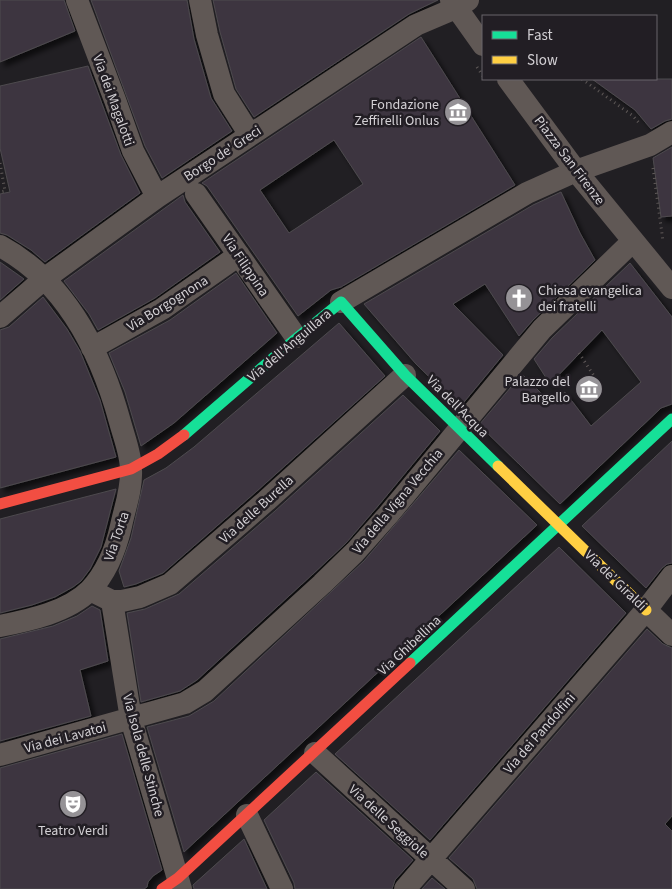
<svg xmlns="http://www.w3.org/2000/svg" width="672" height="889" font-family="'Source Sans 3',sans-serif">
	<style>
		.building { fill: #3e3640; stroke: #4d4a4e; fill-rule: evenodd; filter: url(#shadow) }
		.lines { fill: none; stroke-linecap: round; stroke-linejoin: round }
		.path { stroke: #605a59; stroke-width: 3; stroke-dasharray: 1 4; stroke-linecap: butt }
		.street { stroke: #605855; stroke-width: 22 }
		.fast { stroke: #16e098; stroke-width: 11 }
		.slow { stroke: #ffcf43; stroke-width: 11 }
		.jam { stroke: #f24e42; stroke-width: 11 }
		.labels { text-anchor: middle; stroke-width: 5; stroke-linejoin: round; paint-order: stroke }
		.street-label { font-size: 14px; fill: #d3d0d4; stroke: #221e24 }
		.poi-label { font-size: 14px; fill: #d3d0d4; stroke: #221e24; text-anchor: end }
	</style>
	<defs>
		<filter id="shadow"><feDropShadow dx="4.5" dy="4.5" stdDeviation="2.5" flood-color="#0009"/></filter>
	</defs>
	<rect width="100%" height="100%" fill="#211f23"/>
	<path class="building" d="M0 0H64L75 31 0 62Z
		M91 0H187L194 39 211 98 232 131 162 178 145 146Z
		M213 0H438L409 14 254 117 236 89 220 32Z
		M421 37 515 185 341 287 331 290 298 316 207 186 202 183ZM334 140 363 184 289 233 260 190Z
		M88 66 121 155 140 193 45 262 31 250 7 235 0 233V194L10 192 0 148V86Z
		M592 79H672V119L665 121 651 129 635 110Z
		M672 147V216L661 217 653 158Z
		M561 192 580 233 595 260 533 320 519 336 485 284 453 304 503 355 460 407 416 364 364 304 533 205Z
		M183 195 185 202 220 252 155 298 98 330 89 314 64 281Z
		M0 262 24 279 0 300Z
		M630 263 672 317V404L661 408 560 504 479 425 522 374 551 403 565 392 591 426 641 382 602 330 550 384 534 359 552 338Z
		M236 273 277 333 174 423 141 446 125 392 109 353 170 320Z
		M43 297 67 329 80 351 100 400 116 457 0 488V330L9 327Z
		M339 323 385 376 257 491 163 573 136 584 124 587 119 571 131 538 144 480 166 468 194 447Z
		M403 395 440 431 378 506 346 543 313 574 197 680 180 691 141 702 127 613 145 609 179 594 275 511Z
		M672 441V563L667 564 662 568 646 588 582 526Z
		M459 450 537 525 184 852 147 727 189 716 214 701 364 561Z
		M116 489 101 547 90 569 81 581 73 587 55 597 32 605 0 613V519Z
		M559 547 626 613 430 840 335 754Z
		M92 606 100 610 108 661 80 670 91 716 0 741V639L53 626 77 616Z
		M647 629 663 644 672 648V816L665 824 672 831V889H477L473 879 449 858Z
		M122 734 162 870 153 876 148 882 147 887 144 889H0V768Z
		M316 772 413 860 395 880 392 889H295L294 883 264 820Z
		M244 839 267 889H194L193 885Z
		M432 878 445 889H422Z"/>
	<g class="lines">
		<path class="path" d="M477 67 483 76
			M582 79 633 116 640 124
			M0 163 5 191 0 192
			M653 168 663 241
			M579 353 594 376"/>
		<path class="street" d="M77 0 115 100 133 151 157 197
			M200 0 207 35 224 94 250 135
			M451 0 483 45
			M508 79 576 171 672 288
			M196 194 296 337
			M0 246C67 282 101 353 120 422 124 437 131 454 131 470 132 489 125 507 121 526 116 548 106 573 90 590 68 612 30 620 0 626
			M341 302 527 193 576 171 650 145 672 132
			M0 317 44 279 157 197 416 25 456 8 468 0
			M92 348 162 309 239 255
			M90 590 112 601H122L140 597 170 584 266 501 405 375
			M112 601 131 719 181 889
			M646 610 672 635
			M315 753 464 889
			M0 755 185 703 205 691 322 584 355 552 388 515 542 329 633 241
			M247 815 282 889
			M405 889 646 610 672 576"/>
		<path class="fast" d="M184 435 286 347 341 302 405 375 498 466
			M410 663 672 419"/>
		<path class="slow" d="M498 466 646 610"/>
		<path class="jam" d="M0 504 131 469 158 454 184 435
			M162 889 178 878 410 663"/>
	</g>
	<defs>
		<g id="museum-disc" transform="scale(1.4375)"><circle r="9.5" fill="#959296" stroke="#221e24"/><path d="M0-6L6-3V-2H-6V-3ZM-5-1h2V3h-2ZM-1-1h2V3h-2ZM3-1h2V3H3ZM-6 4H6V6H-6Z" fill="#fff"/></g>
		<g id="church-disc" transform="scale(1.4375)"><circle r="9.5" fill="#959296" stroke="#221e24"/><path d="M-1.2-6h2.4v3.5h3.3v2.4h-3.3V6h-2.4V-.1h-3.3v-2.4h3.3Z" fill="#fff"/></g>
		<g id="theatre-disc" transform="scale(1.4375)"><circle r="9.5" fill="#959296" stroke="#221e24"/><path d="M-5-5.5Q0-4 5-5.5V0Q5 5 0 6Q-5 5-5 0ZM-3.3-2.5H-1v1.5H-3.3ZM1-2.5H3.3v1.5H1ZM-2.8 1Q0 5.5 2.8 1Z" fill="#fff"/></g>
	</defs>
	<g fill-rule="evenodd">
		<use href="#museum-disc" x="458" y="112"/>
		<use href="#church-disc" x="519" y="298"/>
		<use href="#museum-disc" x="589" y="389"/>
		<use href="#theatre-disc" x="73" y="804"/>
	</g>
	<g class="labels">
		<g class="street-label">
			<text transform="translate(114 100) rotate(70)" y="5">Via dei Magalotti</text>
			<text transform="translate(222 153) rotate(-33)" y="5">Borgo de' Greci</text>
			<text transform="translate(570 160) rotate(53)" y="5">Piazza San Firenze</text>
			<text transform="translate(246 265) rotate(56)" y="5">Via Filippina</text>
			<text transform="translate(167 303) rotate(-32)" y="5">Via Borgognona</text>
			<text transform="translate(289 345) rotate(-40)" y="5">Via dell'Anguillara</text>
			<text transform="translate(458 406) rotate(45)" y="5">Via dell'Acqua</text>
			<text transform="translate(397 501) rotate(-50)" y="5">Via della Vigna Vecchia</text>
			<text transform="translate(256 509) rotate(-42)" y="5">Via delle Burella</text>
			<text transform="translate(116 536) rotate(-71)" y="5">Via Torta</text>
			<text transform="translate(616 580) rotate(44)" y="5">Via de' Giraldi</text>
			<text transform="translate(409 645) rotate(-43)" y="5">Via Ghibellina</text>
			<text transform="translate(539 733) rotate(-49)" y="5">Via dei Pandolfini</text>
			<text transform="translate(65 737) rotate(-15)" y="5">Via dei Lavatoi</text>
			<text transform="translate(144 755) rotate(75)" y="5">Via Isola delle Stinche</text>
			<text transform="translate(389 821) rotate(42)" y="5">Via delle Seggiole</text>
		</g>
		<g class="poi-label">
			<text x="439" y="109">Fondazione<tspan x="439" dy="16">Zeffirelli Onlus</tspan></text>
			<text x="538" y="295" text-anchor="start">Chiesa evangelica<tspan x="538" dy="16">dei fratelli</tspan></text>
			<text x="570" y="386">Palazzo del<tspan x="570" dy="16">Bargello</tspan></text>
			<text x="73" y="835" text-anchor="middle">Teatro Verdi</text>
		</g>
	</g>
	<rect x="482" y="15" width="175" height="65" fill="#221e24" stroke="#69656a"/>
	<rect x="492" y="31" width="25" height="8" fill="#16e098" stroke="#69656a"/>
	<text x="527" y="40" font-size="15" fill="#d3d0d4">Fast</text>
	<rect x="492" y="56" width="25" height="8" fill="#ffcf43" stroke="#69656a"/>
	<text x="527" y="65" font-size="15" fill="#d3d0d4">Slow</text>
</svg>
